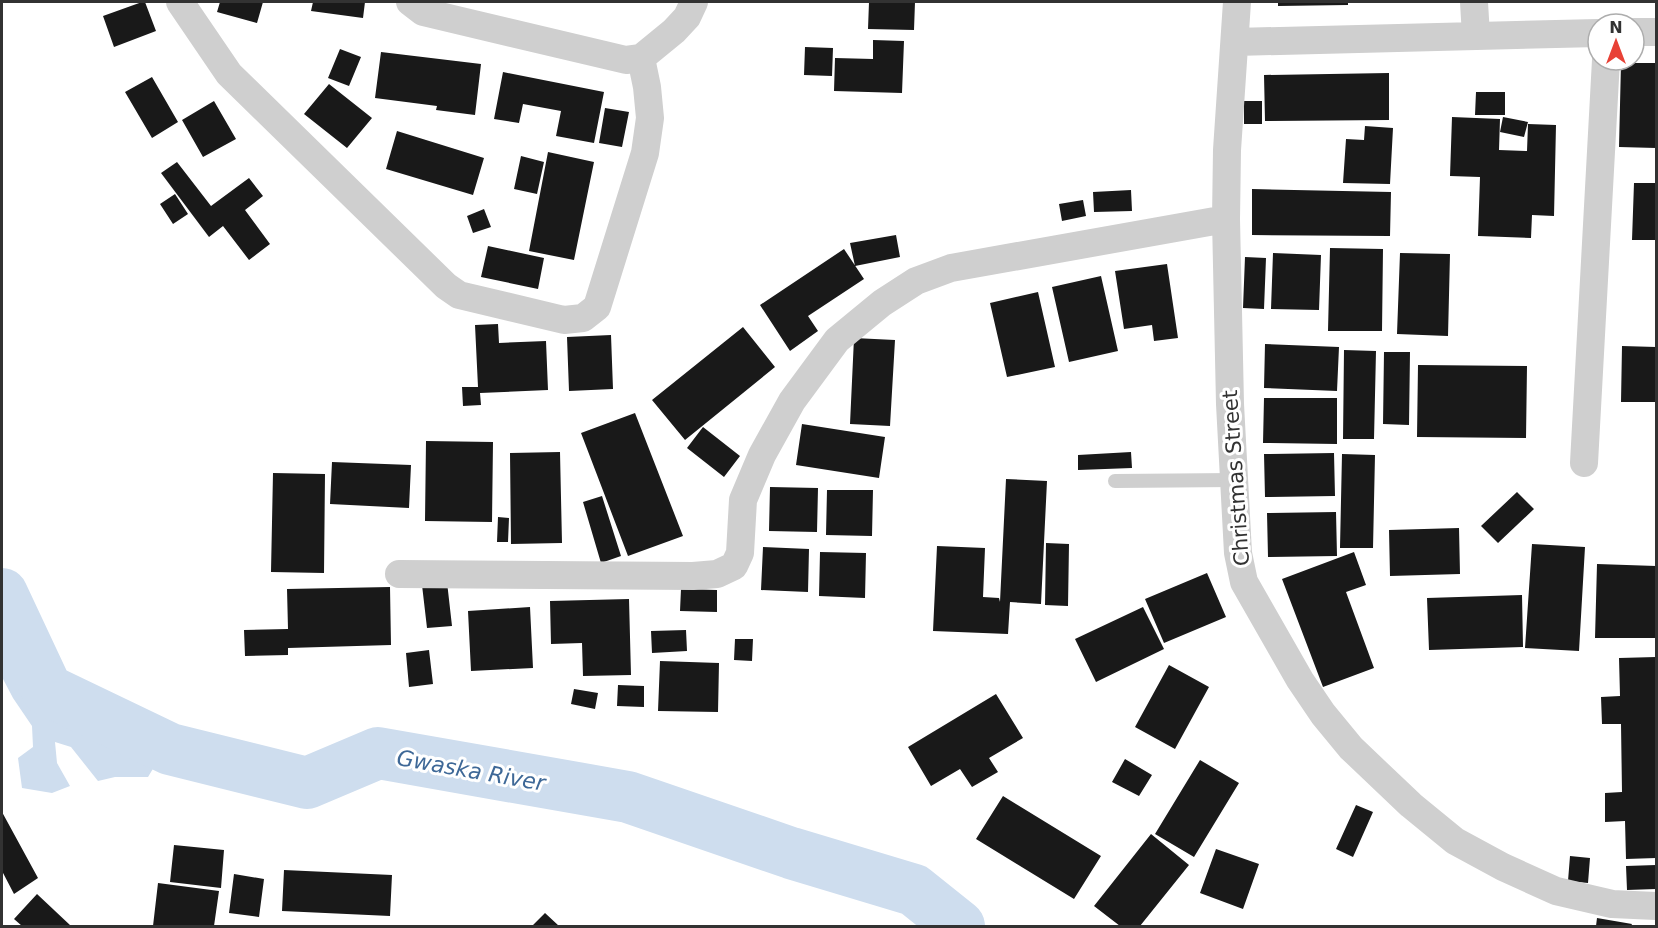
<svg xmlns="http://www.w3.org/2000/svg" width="1658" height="928" font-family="'DejaVu Sans',sans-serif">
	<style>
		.water { fill: #ceddee }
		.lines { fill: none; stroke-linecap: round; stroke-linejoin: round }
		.river { stroke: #ceddee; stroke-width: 52 }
		.building { fill: #191919 }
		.lane { stroke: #cfcfcf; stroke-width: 14 }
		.street { stroke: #cfcfcf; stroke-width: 28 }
		.labels { text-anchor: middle; stroke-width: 6; stroke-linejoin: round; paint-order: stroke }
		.street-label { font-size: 21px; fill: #323232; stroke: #fff }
		.water-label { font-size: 22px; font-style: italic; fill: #3e6897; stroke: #fff }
	</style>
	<rect width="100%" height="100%" fill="#fff"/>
	<path class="water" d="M2 611 44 699 163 752 148 777H115L98 781 71 747 55 742 57 763 70 786 52 793 22 788 18 758 33 747 32 726 13 698 2 677Z"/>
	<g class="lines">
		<path class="river" d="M2 594 47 690 170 749 307 783 378 753 628 797 791 853 914 890 959 926"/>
	</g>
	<path class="building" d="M142 2H145L156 31 114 47 103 16Z
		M220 2H263L257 23 217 12Z
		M313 2H365L363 18 311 11Z
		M869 2H915L914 30 868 29Z
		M1278 2H1348V5L1278 6Z
		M873 40 904 41 902 93 834 91 835 58 873 59Z
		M805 47 833 48 832 76 804 75Z
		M340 49 361 57 349 86 328 78Z
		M381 52 481 64 475 115 436 110 437 106 375 98Z
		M1621 63H1656V148L1619 147Z
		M503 72 604 92 594 143 556 136 561 111 523 104 519 123 494 119Z
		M1389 73V120L1265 121 1264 75Z
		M152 77 178 122 152 138 125 92Z
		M329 84 372 118 347 148 304 114Z
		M1476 92H1505V115H1475Z
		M214 101 236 139 203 157 182 120Z
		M1244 101H1262V124H1244Z
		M605 108 629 112 622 147 599 143Z
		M1452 117 1500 119 1499 150 1527 151 1528 124 1556 125 1554 216 1532 215 1531 238 1478 236 1480 177 1450 176Z
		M1503 117 1528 122 1524 137 1500 132Z
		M1365 126 1393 128 1390 184 1343 183 1346 139 1364 140Z
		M397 131 484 158 473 195 386 169Z
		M548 152 594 162 574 260 529 251Z
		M521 156 544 162 537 194 514 189Z
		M177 162 211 206 249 178 263 196 245 210 270 244 249 260 223 226 209 237 161 173Z
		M1634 183H1656V240H1632Z
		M1252 189 1391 192 1390 236 1252 235Z
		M1131 190 1132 211 1094 212 1093 192Z
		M175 194 188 214 173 224 160 204Z
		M1083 200 1086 216 1062 221 1059 204Z
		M484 209 491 227 473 233 467 216Z
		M896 235 900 257 855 266 850 243Z
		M488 246 544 258 538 289 481 277Z
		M1330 248 1383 249 1382 331H1328Z
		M844 249 864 279 808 316 818 331 790 351 760 305Z
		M1273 253 1321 255 1319 310 1271 309Z
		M1400 253 1450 254 1448 336 1397 334Z
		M1245 257 1266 258 1264 309 1243 308Z
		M1167 264 1178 338 1154 341 1152 325 1124 329 1115 271Z
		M1101 276 1118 351 1069 362 1052 287Z
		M1038 292 1055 367 1007 377 990 303Z
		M498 324 499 343 546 341 548 390 480 393 481 405 463 406 462 387H478L475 325Z
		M743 327 775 367 685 440 652 400Z
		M611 335 613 389 569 391 567 337Z
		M854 338 895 340 890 426 850 424Z
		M1265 344 1339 347 1337 391 1264 388Z
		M1622 346 1656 347V402H1621Z
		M1344 350 1376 351 1374 439H1343Z
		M1384 352H1410L1409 425 1383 424Z
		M1418 365 1527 366 1526 438 1417 437Z
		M1264 398H1337V444L1263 443Z
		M635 413 683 536 628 556 581 433Z
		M802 424 885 437 879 478 796 465Z
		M703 427 740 456 724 477 687 448Z
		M426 441 493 442 492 522 425 521Z
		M560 452 562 543 511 544 510 453Z
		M1131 452 1132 468 1078 470V455Z
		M1334 453 1335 496 1265 497 1264 454Z
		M1342 454 1375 455 1373 548H1340Z
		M332 462 411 465 409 508 330 504Z
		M273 473 325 474 324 573 271 572Z
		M1006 479 1047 481 1041 604 1010 602 1008 634 933 631 937 546 985 548 983 597 999 598 1000 602Z
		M770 487 818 488 817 532 769 531Z
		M827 490H873L872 536 826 535Z
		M1517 492 1534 509 1498 543 1481 526Z
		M602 496 621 556 601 563 583 502Z
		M1336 512 1337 556 1268 557 1267 513Z
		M498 517 509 518 508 542H497Z
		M1459 528 1460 574 1390 576 1389 530Z
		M1046 543 1069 544 1068 606 1045 605Z
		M1532 544 1585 547 1579 651 1525 648Z
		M763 547 809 549 808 592 761 590Z
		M820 552 866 553 865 598 819 596Z
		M1354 552 1366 585 1346 592 1374 668 1323 687 1282 579Z
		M1597 564 1656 566V638H1595Z
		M1207 573 1226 617 1164 643 1145 599Z
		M447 582 452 626 427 628 422 585Z
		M390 587 391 645 288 648V655L245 656 244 630 288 629 287 589Z
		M681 589 717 590V612L680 611Z
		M1522 595 1523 647 1429 650 1427 598Z
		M629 599 631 675 583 676 582 643 551 644 550 601Z
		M530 607 533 668 471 671 468 611Z
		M1143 607 1164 649 1096 682 1075 639Z
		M686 630 687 651 652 653 651 631Z
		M735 639H753L752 661 734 660Z
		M429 650 433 684 409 687 406 653Z
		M1656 657V858L1626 859 1625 821 1605 822V793L1622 792 1621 724H1602L1601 697 1620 696 1619 658Z
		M660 661 719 663 718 712 658 711Z
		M1169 665 1209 687 1175 749 1135 727Z
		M618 685 644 686V707L617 706Z
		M574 689 598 693 595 709 571 704Z
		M996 694 1023 738 989 758 998 772 972 787 960 769 931 786 908 747Z
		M1125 759 1152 775 1139 796 1112 782Z
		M1200 760 1239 783 1194 857 1155 834Z
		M1003 796 1101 856 1074 899 976 839Z
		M1356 805 1373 812 1353 857 1336 849Z
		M2 812 38 878 14 894 2 871Z
		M1151 834 1189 865 1140 926H1120L1094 906Z
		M174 845 224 850 221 888 170 882Z
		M1216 849 1259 864 1243 909 1200 893Z
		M1570 856 1590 858 1588 883 1568 881Z
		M1656 865V889L1627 890 1626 866Z
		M284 870 392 875 390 916 282 911Z
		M234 874 264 879 259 917 229 913Z
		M158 883 219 891 214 926H153Z
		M37 894 71 926H22L14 919Z
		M545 913 559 926H532Z
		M1597 918 1632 924 1631 926H1596Z"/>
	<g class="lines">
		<path class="lane" d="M1115 481 1234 480"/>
		<path class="street" d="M180 2 229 74 446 286 459 295 564 320 583 318 597 307 645 153 650 118 647 87 641 58
			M410 2 423 12 626 60 641 58 674 31 687 17 694 2
			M1237 2 1227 150 1226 219 1230 404 1238 553 1244 582 1300 680 1323 714 1351 748 1411 805 1455 841 1503 867 1556 891 1612 904 1656 906
			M1474 2 1476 36
			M1634 32H1656
			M1235 42 1598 33
			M1584 463 1606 60
			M399 574 693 576 717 574 734 566 740 553 743 500 762 455 792 401 837 340 882 303 916 281 951 268 1226 219"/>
	</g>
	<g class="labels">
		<g class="street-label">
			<text transform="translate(1236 478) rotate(-94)" y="7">Christmas Street</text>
		</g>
		<g class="water-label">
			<text transform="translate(471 770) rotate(10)" y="8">Gwaska River</text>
		</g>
	</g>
	<rect width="1658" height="928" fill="none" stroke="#323232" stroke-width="6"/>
	<g transform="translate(1616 42)"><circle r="28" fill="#ffffff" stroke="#adadad" stroke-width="1.5"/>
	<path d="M0-4.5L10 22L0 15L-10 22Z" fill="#e84136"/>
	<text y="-9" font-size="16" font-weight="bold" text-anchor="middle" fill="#323232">N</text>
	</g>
</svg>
